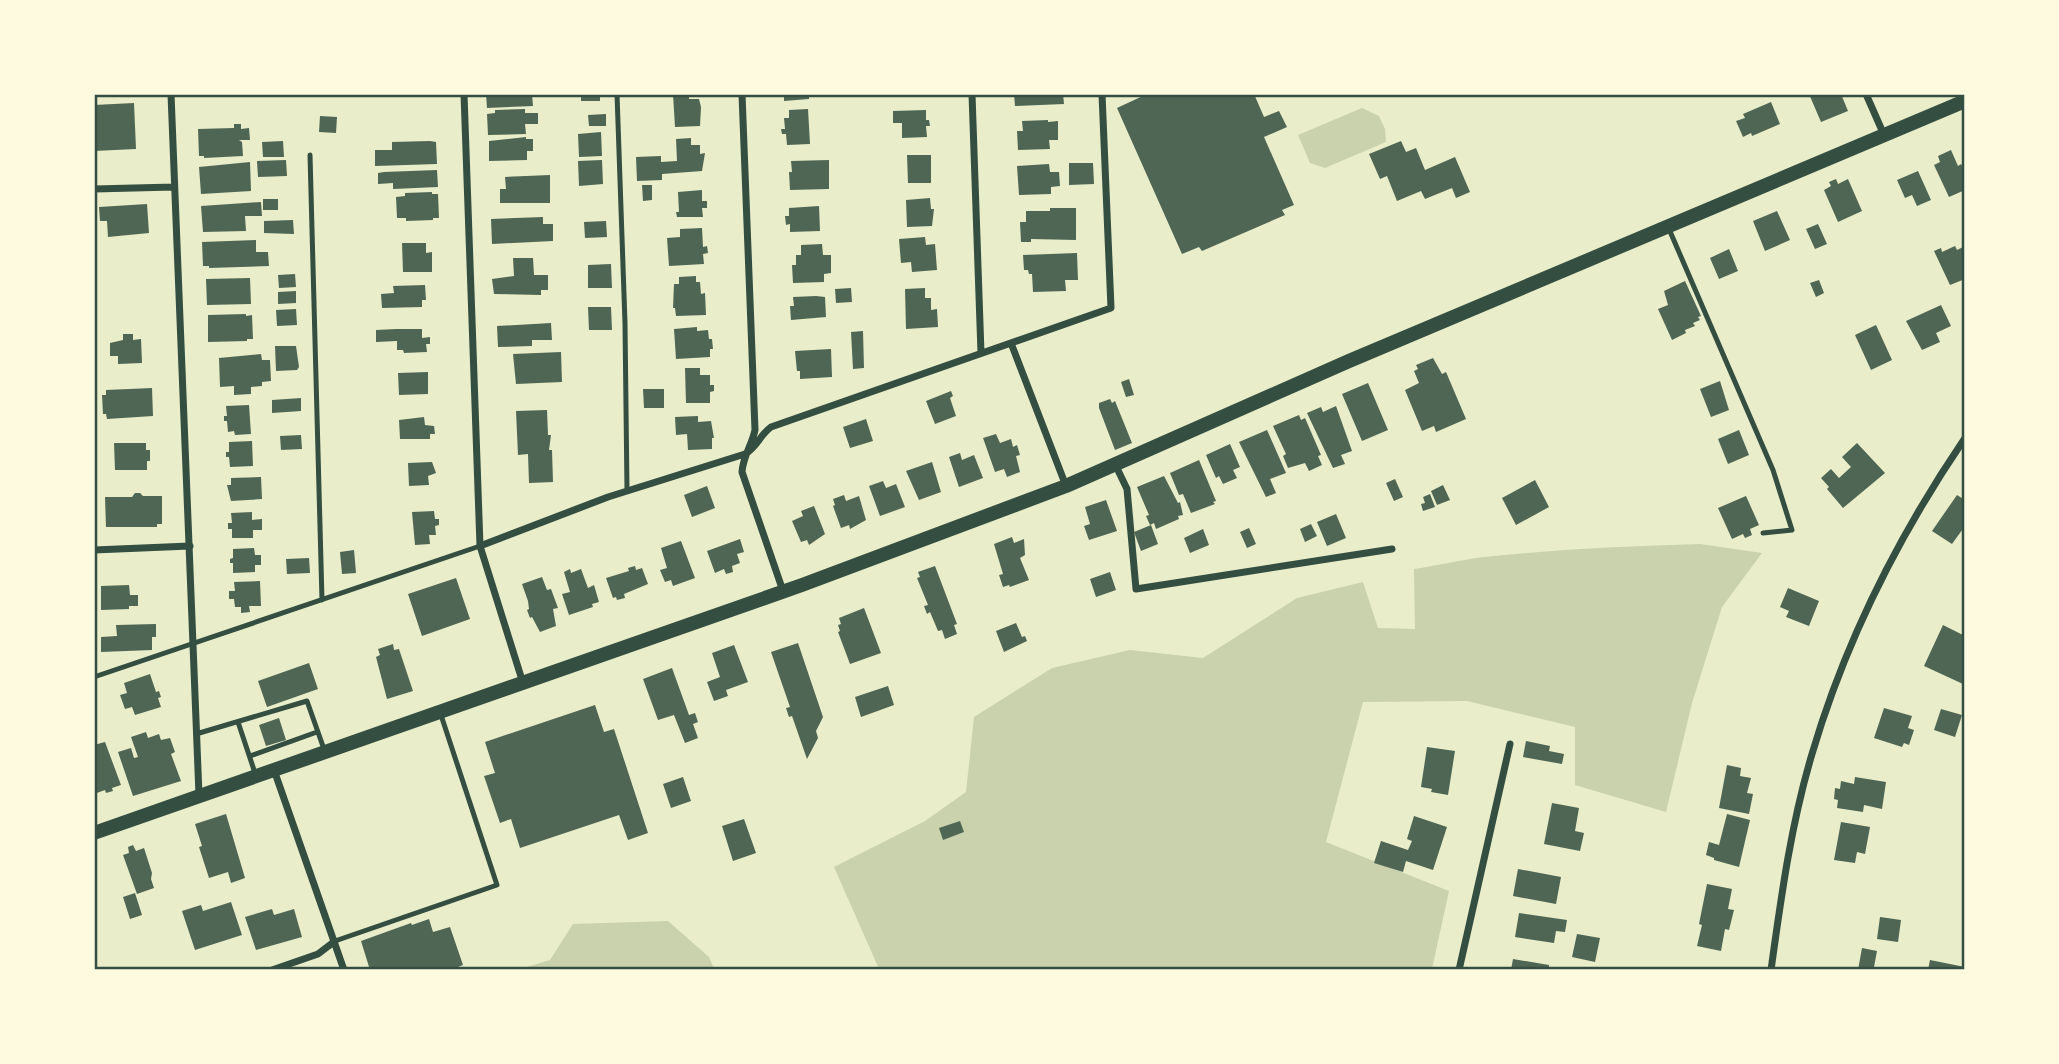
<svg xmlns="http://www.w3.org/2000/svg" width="2059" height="1064" font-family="Jost,sans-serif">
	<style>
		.green { fill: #cad2ad }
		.building { fill: #4f6655 }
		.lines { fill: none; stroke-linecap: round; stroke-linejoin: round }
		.service { stroke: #344e41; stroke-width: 5 }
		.minor { stroke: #344e41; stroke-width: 7 }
		.secondary { stroke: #344e41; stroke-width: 14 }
		.neatline { fill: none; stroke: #344e41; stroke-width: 2.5 }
	</style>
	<rect width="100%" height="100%" fill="#e9edc9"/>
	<path class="green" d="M1362 108 1379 116 1385 129 1386 142 1325 168 1310 163 1298 135Z
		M1700 544 1762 553 1722 607 1692 703 1666 812 1575 785V727L1467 701 1363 702 1326 842 1449 891 1432 969H879L834 867 925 821 966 792 974 717 1052 668 1130 650 1203 658 1297 598 1363 582 1378 628 1415 629 1414 569C1441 565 1468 558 1494 556 1563 549 1632 546 1700 544Z
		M668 921 709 957 714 969H520L550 960 573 924Z"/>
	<path class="building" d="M486 94H532L533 106 487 108Z
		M581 94H600V101H581Z
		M673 94H689V99H699L701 107 700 126 675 127Z
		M784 94H809V99L784 101Z
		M1014 94H1063L1064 104 1015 106Z
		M1147 94H1254L1264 117 1279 111 1287 127 1264 137 1294 205 1282 210 1285 215 1202 251 1199 247 1182 254 1117 108Z
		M1809 94H1841L1848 111 1821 122Z
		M1771 102 1780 124 1752 136 1751 133 1743 137 1736 121 1745 118 1743 114Z
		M134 103 136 149 94 151V105Z
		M525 109V113H538V124H525L526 134 488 135 487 114 495 113V110Z
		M808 109 810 144 787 145 786 134H782L781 129H785L784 118H789V110Z
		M926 110V120H929L930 126H926L927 137 902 138V123H893V111Z
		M606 114V126H589L588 115Z
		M320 116 337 117 336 133 319 132Z
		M1048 120V122L1058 121V140H1049L1050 149 1018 150 1017 131H1023L1022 121Z
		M234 124H241V129L249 128 250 140H239L242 142 243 156 204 158V156H199L198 129 234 128Z
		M601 132 602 156 579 157 578 134Z
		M526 137V139H533V151H527V160L489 161V141Z
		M691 138V145H700V154L705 153 702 171 662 174V180L637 181 636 157 661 156V162L677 161 676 139Z
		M283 141 284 157H263L262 142Z
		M430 141 436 142 437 164 375 166V150H392V142Z
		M1401 141 1406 152 1416 148 1425 170 1455 157 1470 192 1456 198 1452 188 1425 199 1421 191 1397 201 1387 176 1380 179 1369 154Z
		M1951 150 1958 166 1961 164 1965 171V190L1949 197 1934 165 1940 162 1938 156Z
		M907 155H931V183H908Z
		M286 160 287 176 258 177 257 161Z
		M602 160 603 184 579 186 578 161Z
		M829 160V189L790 190 789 172H792L791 161Z
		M250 162 251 191 201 194 199 167Z
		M1069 163H1093L1094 184 1069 185Z
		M1049 164 1050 172H1059L1060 186 1051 187V194L1019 195 1017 166Z
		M437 170 438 187 393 189V183L378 184V173L384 172Z
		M1918 171 1931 200 1917 206 1912 195 1905 198 1897 180Z
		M550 175V203H500V189H506L505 177Z
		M1836 179 1838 184 1848 179 1862 211 1838 222 1824 190 1831 186 1829 182Z
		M642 185H652V200L643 201Z
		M702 190V201H707V208H702L703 217H677L676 212H679L678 192Z
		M432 192V194H438L439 218H433V220L406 221V218H397L396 197 405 196V193Z
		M930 198 931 209H934L932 226 907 227 906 200Z
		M263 199H278V210H263Z
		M261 202 262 216H245L246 231 203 232 201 206Z
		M147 204 149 233 108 237 107 221H100L99 207Z
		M819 206 820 231 790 232V224L786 225 785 216H789V208Z
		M1050 208H1076V240L1031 239V242H1021L1020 222H1026V211H1050Z
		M1777 211 1790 240 1765 251 1753 221Z
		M543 217V224H553V241L492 244 491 219Z
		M293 220 294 234 264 233V221Z
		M606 221 607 237 585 238 584 222Z
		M1818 224 1827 244 1815 249 1806 229Z
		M702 228 703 247 707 246 708 253 703 254 704 264 669 266 667 238 680 237V229Z
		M925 237 926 245 935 244 937 270 912 272 911 262 901 263 899 239Z
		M256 240V252H268L269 266 209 268V266H203L202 242Z
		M402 243H426V253L432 252V272H403Z
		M822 244 823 255H831V273L824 274V282L793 283 792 265H796V255H801V245Z
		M1955 246 1957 250 1965 246V279L1950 285 1934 251 1941 248 1942 252Z
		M1729 249 1738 271 1719 279 1710 258Z
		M1077 253 1078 280H1065L1066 291 1033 292 1032 274H1029L1028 270H1024L1023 255Z
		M513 258H533L534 275H548V290H541V295L494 294 492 279 514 276Z
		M611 264 612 288H588V265Z
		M295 274 296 287 279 288 278 275Z
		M696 276V282H700L701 294 705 293 706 315 676 316 675 308H673L674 284H679V277Z
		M250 278 251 304 207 305 206 279Z
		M1819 280 1824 293 1816 297 1810 283Z
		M1685 281 1701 316 1698 317 1700 320 1693 323 1695 326 1685 330 1686 333 1672 340 1658 309 1668 305 1664 291Z
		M425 285 426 300H422V307L382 308 381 294 394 293 393 286Z
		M851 288 852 302 836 303 835 289Z
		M925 288V298H931V310L937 309 938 327 906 329 905 289Z
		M296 291V303L278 304V292Z
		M816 296 825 297 826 317 791 320 790 306H794L793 297Z
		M1941 305 1951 326 1936 333 1940 342 1922 350 1906 321Z
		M588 307H611L612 330H589Z
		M296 309 297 325 277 326 276 310Z
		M246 314V316L252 315 253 339H247V341L208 342V315Z
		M551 323 552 340H532V346L498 347 497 326Z
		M1876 325 1892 360 1871 370 1855 335Z
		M697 327V331L708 330 709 339H712L713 349H710V357L676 359 674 329Z
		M396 329H422V338L430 337V344H426L427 352 404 353 403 350H397V341L376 342V330Z
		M863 331 864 368 853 369 851 332Z
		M123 334H133V340L141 339 142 363 118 364V356H110V343L123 340Z
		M275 346H296L299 367 297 370 276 371Z
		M831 349 832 377 800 379V371H797L795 351Z
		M561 352 562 382 516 384 513 354Z
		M261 354 262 360H270L271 381 262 382V386L251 387V394L234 395V386L220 387 219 358Z
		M1433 358 1442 374 1446 372 1466 419 1436 432 1434 426 1422 431 1405 390 1419 383 1414 371 1418 369 1416 365Z
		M685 368H700V375H710V385H714V391L710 392V403H686Z
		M428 372V394L399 395 398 373Z
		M1129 379 1134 395 1126 397 1121 382Z
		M1720 381 1729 410 1711 417 1700 389Z
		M1368 383 1388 430 1362 441 1342 394Z
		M152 388 153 416 107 419 106 414H103L102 395H106V390Z
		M643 389H664V408H644Z
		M951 391 953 396 950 398 956 416 935 424 926 401Z
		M301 398V411L272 413V400Z
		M1110 399 1112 403 1115 401 1132 443 1115 450 1099 408V403Z
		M249 405 251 434 235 435 234 431 228 432 227 421H224V416H227L226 406Z
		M1336 406 1352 451 1341 455 1345 464 1333 468 1307 413 1321 407 1323 412Z
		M547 410 548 435H551L549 450H552L553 482 529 483 528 454 518 455 516 411Z
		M1299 415 1301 420 1305 418 1321 455 1318 456 1322 465 1309 471 1305 463 1288 468 1283 456 1286 454 1273 426Z
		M698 416V422L711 421 714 438H712V449L688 450 687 434 676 435 675 417Z
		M424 417 425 425 434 426 435 434H430V439H400L399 420Z
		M866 419 873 441 850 448 843 427Z
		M1267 430 1286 473 1270 479 1276 493 1266 497 1239 442Z
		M1739 430 1749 455 1728 464 1718 439Z
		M996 434 1000 443 1011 439 1013 447 1017 445 1020 455 1016 456 1020 472 1007 477 1004 469 995 472 983 438Z
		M301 435 302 449 281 450 280 436Z
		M252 441 253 466 230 467 229 457H226V452H229V442Z
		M114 443H146V450H150V461H147V470H115Z
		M1857 443 1885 473 1843 508 1827 489 1829 487 1821 478 1831 469 1839 478 1851 467 1842 457Z
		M1230 444 1240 467 1233 470 1237 478 1223 484 1219 476 1216 478 1206 455Z
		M960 453 962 460 974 455 983 478 959 487 949 457Z
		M1199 460 1216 501 1213 502 1215 504 1191 513 1183 494 1179 495 1170 473Z
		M432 462 436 473 428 476 429 485 409 486 408 463Z
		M932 462 941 492 919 500 906 471Z
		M1164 476 1178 503 1180 502 1183 515 1178 516 1179 519 1156 529 1154 523 1150 525 1146 516 1149 515 1137 487Z
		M261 477 262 499 231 501 227 485H231V478Z
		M1395 479 1403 497 1394 501 1386 483Z
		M1535 480 1549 507 1516 525 1502 498Z
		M883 481 886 488 896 484 905 507 880 516 869 486Z
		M1443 485 1450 500 1437 505 1431 491Z
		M707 486 715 508 692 517 684 495Z
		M135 493H140L143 496H162V524H157V527H106L105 497H132Z
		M1430 494 1435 507 1423 511 1421 504 1425 503 1423 497Z
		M844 495 846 501 859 496 866 520 850 529 849 525 841 528 833 506 835 505 833 499Z
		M1957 495 1965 500V526L1952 544 1932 531Z
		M1746 496 1759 525 1750 529 1752 535 1745 538 1743 534 1732 539 1718 508Z
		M1106 500 1117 531 1089 540 1084 526 1090 524 1085 507Z
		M814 506 825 534 809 545 807 540 801 542 792 521 803 516 801 511Z
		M434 511 435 519H439V525L435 526 436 535H429L430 544 415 545 412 512Z
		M252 512V520L262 519V530H253V538H232V529H228V523H232L231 513Z
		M1336 514 1346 538 1327 546 1317 522Z
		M1311 524 1317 536 1305 542 1300 529Z
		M1151 525 1158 544 1141 551 1134 532Z
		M1249 528 1256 544 1247 548 1240 532Z
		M1203 529 1209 545 1190 553 1184 538Z
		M1012 537 1014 543 1024 539 1025 555 1020 558 1029 580 1010 587 1009 585 1003 587 999 575 1003 574 994 544Z
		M740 539 744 552 737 554 740 563 732 566 733 572 726 574 724 569 715 573 707 551Z
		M681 541 695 578 673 586 671 580 665 582 660 570 667 568 661 548Z
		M254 548 255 555H261V565H255V572L233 573V563H230V559L233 558V549Z
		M354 550 356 573 342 574 340 552Z
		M309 558 310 573 287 574 286 559Z
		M635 566 636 570 642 568 648 584 624 594 625 598 617 600 616 597 613 598 606 578 629 571 628 568Z
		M935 566 957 624 954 625 957 634 945 639 942 630 938 631 930 612 927 614 924 606 928 605 917 578 920 577 918 572Z
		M570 569 571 573 581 569 588 588 594 585 599 602 592 604 593 607 569 615 562 594 570 592 564 572Z
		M1110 572 1116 590 1096 597 1090 579Z
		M542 577 547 590 551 589 558 608 553 609 556 626 540 632 532 617 530 618 527 610 529 609 528 601 522 584Z
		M456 578 470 619 422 636 408 594Z
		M260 581 261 606H249L250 612 241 613V607H235L234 599H229V591H235L234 582Z
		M129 585 130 595H138V606H129V609L101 610V586Z
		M1788 588 1819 601 1809 626 1786 617 1789 611 1780 607Z
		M864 608 881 653 850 664 838 632 840 631 838 625 841 624 839 618Z
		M1016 623 1022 637 1025 636 1027 641 1004 652 996 631Z
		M156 624V637H152V650L101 652V637L117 636 116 625Z
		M1943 625 1965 636 1963 684 1924 666Z
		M798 643 823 717 816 731 818 738 807 759 792 716 789 717 786 708 790 707 771 652Z
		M393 644 394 650 399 649 413 691 387 699 376 657 380 655 378 649Z
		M734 645 748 682 726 690 728 696 714 701 707 682 720 677 712 653Z
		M309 663 318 689 267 707 258 681Z
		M672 668 689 715 695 713 698 722 693 724 698 738 685 743 674 715 658 720 643 679Z
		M150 674 156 692 159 691 161 697 158 698 161 707 135 715 132 707 125 709 120 695 127 693 124 683Z
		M888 686 894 705 861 717 855 697Z
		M595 705 604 732 614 729 648 833 628 840 619 815 520 848 511 819 500 823 484 776 495 773 485 742Z
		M1884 708 1912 716 1908 728 1914 730 1909 745 1904 743 1902 747 1874 738Z
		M1941 709 1962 715 1955 737 1934 730Z
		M279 718 286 740 266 746 259 725Z
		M146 732 148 738 159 734 161 740 170 738 175 752 171 754 181 781 133 796 118 752 131 748 134 758 138 757 131 737Z
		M1526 741 1550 746 1549 751 1564 754 1562 764 1523 757Z
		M105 742 121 785 112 788 113 791 106 793 105 790 94 794V745Z
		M1427 747 1455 751 1448 795 1431 792 1432 789 1421 787Z
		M1727 765 1741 768 1740 776 1751 778 1747 793 1753 794 1749 814 1719 808Z
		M683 777 691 801 671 808 663 784Z
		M1855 777 1886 782 1882 809 1864 805 1863 812 1837 808 1838 800 1834 799 1835 788 1840 789 1841 781 1854 784Z
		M1552 803 1579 808 1575 831 1584 833 1580 851 1544 844Z
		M226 814 245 878 231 883 228 872 209 878 199 847 202 846 195 824Z
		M1727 814 1750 820 1739 867 1714 860V858L1706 855 1709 842 1719 845Z
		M1414 816 1447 827 1433 870 1406 861 1403 872 1374 863 1381 841 1408 850 1412 841 1407 839Z
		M744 819 756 853 733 861 722 826Z
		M960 821 964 832 943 840 939 828Z
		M1841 822 1870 827 1865 854 1857 852 1855 863 1834 860Z
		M133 845 136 851 144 848 152 873 151 879 154 888 137 894 123 855 129 853 128 847Z
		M1518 869 1561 877 1556 904 1513 896Z
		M1707 884 1732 889 1728 909 1734 910 1729 930 1725 929 1721 951 1697 946 1702 925 1699 924Z
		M135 893 142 915 130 919 123 897Z
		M231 902 242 935 195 950 182 911 201 905 203 911Z
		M272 909 274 915 294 909 302 937 256 950 245 917Z
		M1519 913 1567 920 1565 932 1556 931 1554 943 1515 937Z
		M1880 917 1901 920 1898 942 1877 939Z
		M429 919 433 932 450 927 463 965 450 970H370L361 941 411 923 412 925Z
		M1577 934 1600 938 1595 962 1572 957Z
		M1862 948 1877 951 1874 967 1880 970H1858Z
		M1513 959 1549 965V970H1511Z
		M1930 960 1965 967V970H1928Z"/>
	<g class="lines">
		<path class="service" d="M617 94 625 323 627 491
			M310 155 322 600
			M1669 229 1773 470 1792 530 1763 533
			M94 677 480 546
			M238 722 255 773
			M196 734 307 701 325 752
			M250 756 317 732
			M335 941 497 885 440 712"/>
		<path class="minor" d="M171 94 199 795
			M464 94 480 546 523 683
			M742 94 755 430C752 445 743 456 742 472L783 591
			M972 94 981 353
			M1866 94 1884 135
			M94 189 174 187
			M1011 343 1066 486
			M1115 464 1127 489 1136 589 1392 549
			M480 546 608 497 745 454C757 447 760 435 771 427L1111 308 1102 94
			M94 550 190 546
			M274 770 344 970
			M272 970 318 954 335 941
			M1459 970 1510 744
			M1771 970C1781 898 1791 824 1812 754 1845 642 1899 535 1965 438"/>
		<path class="secondary" d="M94 833 802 585 1066 486 1349 361 1965 101"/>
	</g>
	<rect width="2059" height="1064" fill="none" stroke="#fefae0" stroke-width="192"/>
	<rect x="96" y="96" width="1867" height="872" class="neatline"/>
</svg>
